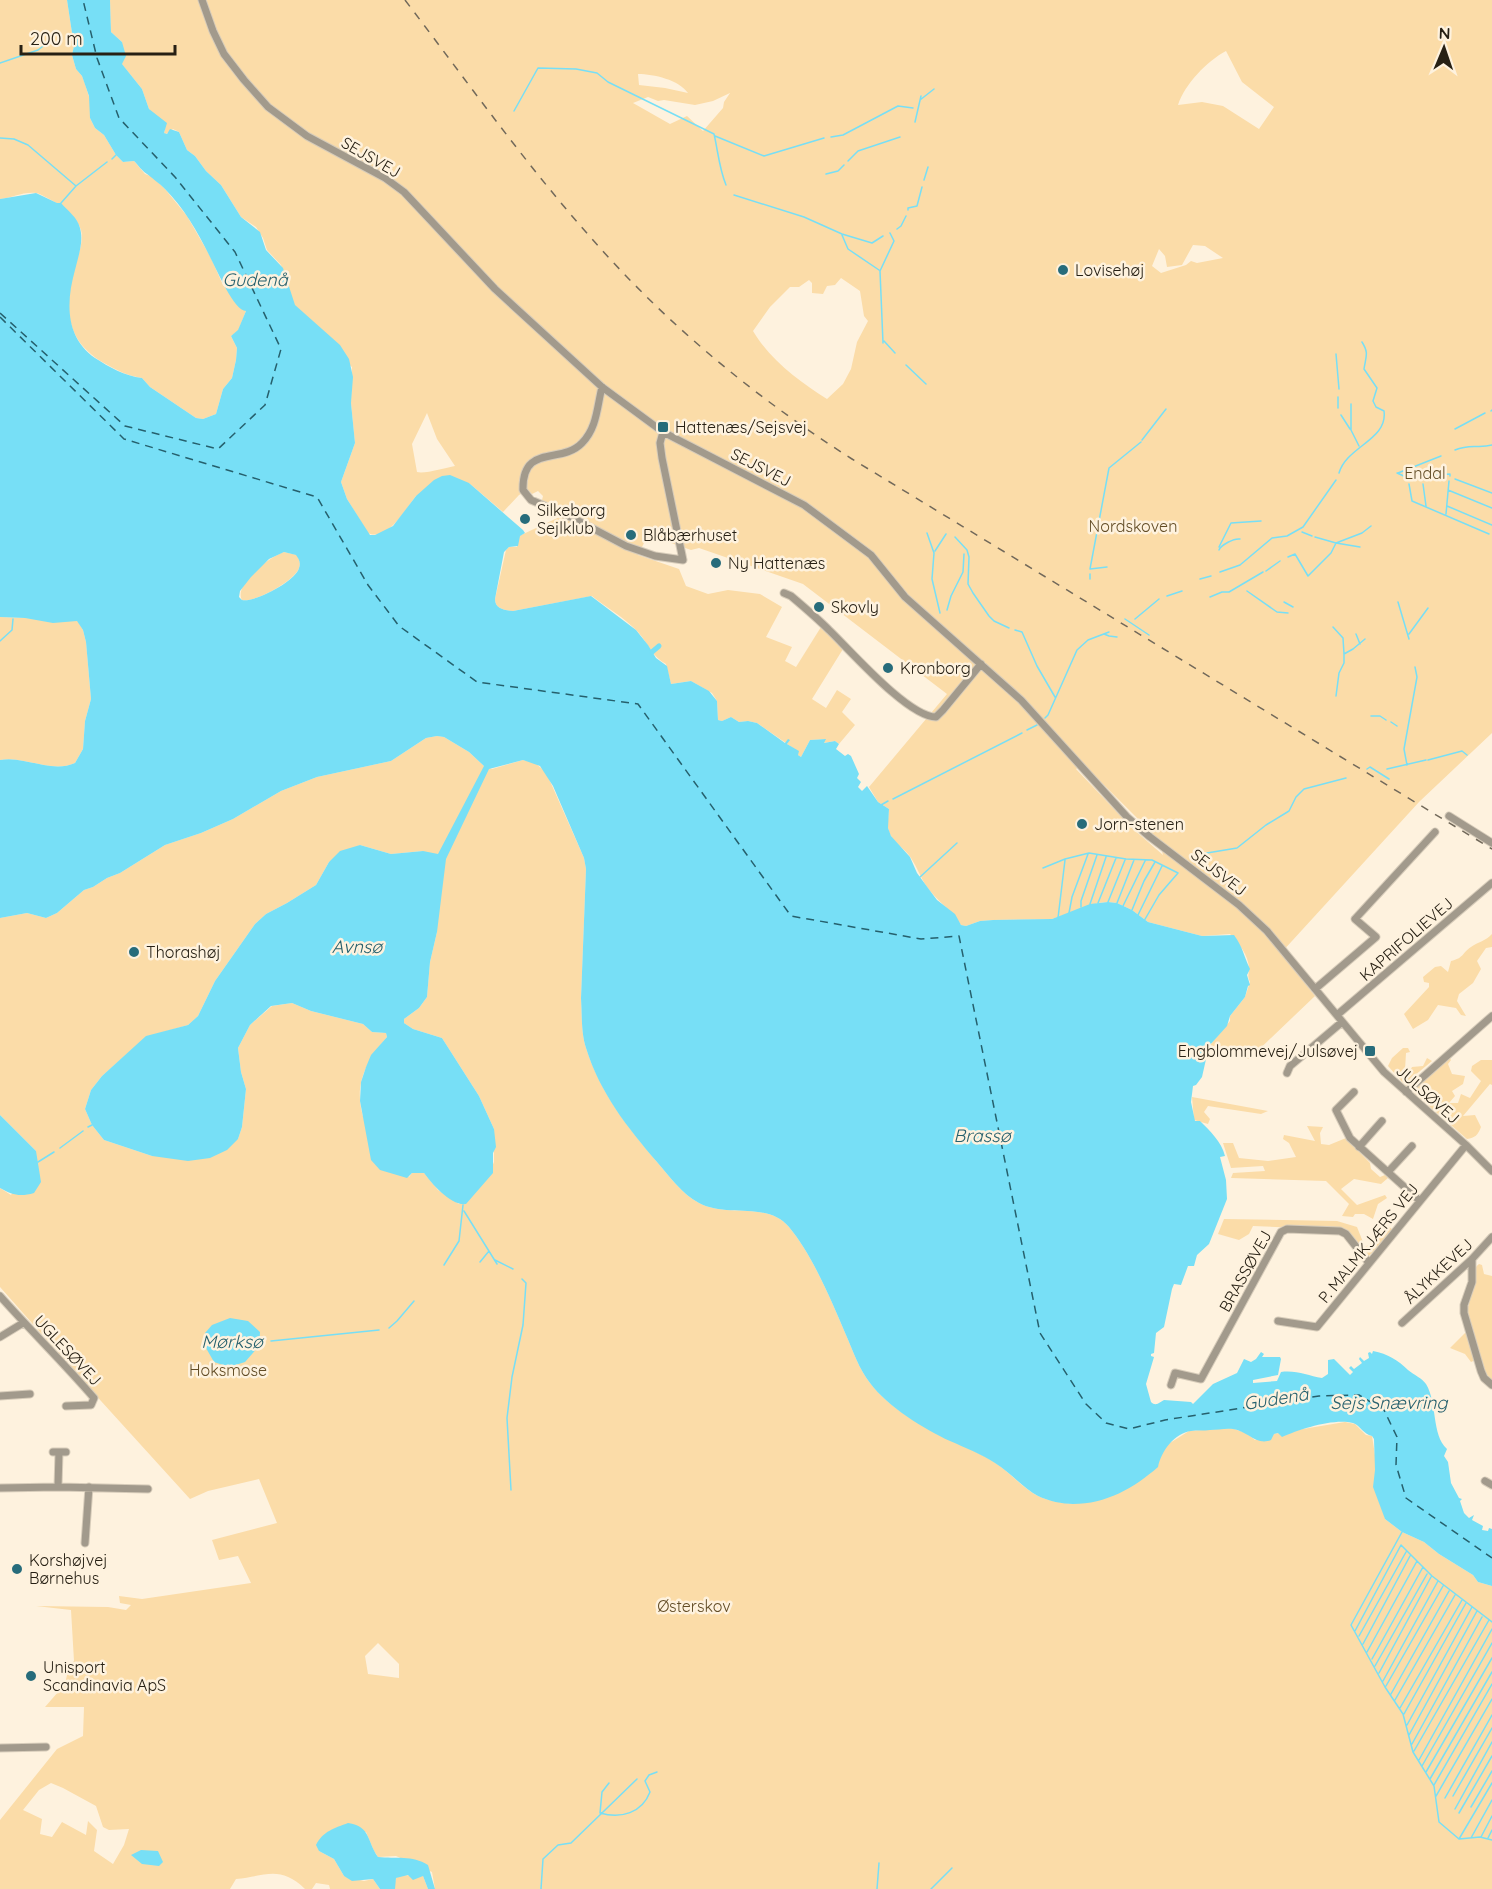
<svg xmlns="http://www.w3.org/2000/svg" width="1492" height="1889" font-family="Quicksand,sans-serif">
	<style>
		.green { fill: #fbdca8; fill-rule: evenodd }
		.water { fill: #77dff6; fill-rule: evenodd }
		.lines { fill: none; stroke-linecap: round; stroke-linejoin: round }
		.stream { stroke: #77dff6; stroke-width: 1.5 }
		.canal { stroke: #77dff6; stroke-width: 5 }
		.ferry { stroke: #26606d; stroke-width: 1.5; stroke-dasharray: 8 6; stroke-linecap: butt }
		.minor-casing { stroke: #d7ccba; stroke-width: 9 }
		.minor { stroke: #a29a8c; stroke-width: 7 }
		.rail { stroke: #72695a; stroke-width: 1.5; stroke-dasharray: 8 8; stroke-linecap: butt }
		.poi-dot { fill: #276c7b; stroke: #fef2de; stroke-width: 2 }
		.labels { text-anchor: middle; stroke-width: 5; stroke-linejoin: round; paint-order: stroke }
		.street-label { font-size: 16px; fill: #272014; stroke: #fef2de }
		.poi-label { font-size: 16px; fill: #272014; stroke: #fef2de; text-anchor: start }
		.park-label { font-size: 16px; fill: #624c25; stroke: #fef2de }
		.water-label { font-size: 18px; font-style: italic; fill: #26606d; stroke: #fef2de }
	</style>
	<rect width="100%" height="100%" fill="#fef2de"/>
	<path class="green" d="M0 0H67L74 46 72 55 76 69 82 76 85 84 91 103 90 118 95 128 104 135 116 155 123 162 134 161 145 174 153 177 165 189 187 216 210 256 223 285 246 311 238 331 231 336 237 348 236 360 232 378 223 389 216 414 203 419 196 418 150 387 142 378C128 376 116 370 104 363 64 340 64 306 75 266 78 256 84 241 81 230 77 217 64 207 53 201 48 199 42 194 36 193 25 191 11 198 0 199Z
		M110 0H1492V733L1419 802 1281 953 1315 996 1249 1059 1210 1045 1230 1021V1016L1245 997 1250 982C1247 976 1249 974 1249 968 1248 954 1239 944 1230 934L1202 936 1148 922 1132 910 1117 903 1108 902 1098 903 1052 919 993 920 980 921 966 926 961 925C951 909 938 902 927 887 920 877 915 862 908 854 901 846 890 840 888 828 887 822 889 815 889 809L878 802 869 787 947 694 803 584 699 548 691 550 648 535 638 555 679 569 686 586 708 594 728 590 760 594 782 607 766 637 792 647 785 661 796 667 821 627 843 649 812 699 826 708 837 690 851 699 842 712 855 725 839 744 835 741 823 743 825 739 810 740 801 757 798 755V751L787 744 789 740 786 743 757 723 748 721 739 722 731 717 722 721 718 720 717 701 712 693 691 681 671 684 666 664C652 657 648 643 638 632 625 618 607 608 592 596L513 611C504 610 495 609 495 599L506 550 509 547H517L519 536 568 513 542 500 543 496 538 491 532 494 528 490 519 495 503 512 469 483 416 496C406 508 388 542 368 533L347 499 341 482 355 443 351 403 352 367 297 326 281 265 267 250 263 238 256 227 241 217 221 185 206 171 195 156 187 150 179 132 173 129 166 134 164 133 165 130 149 109 142 89 121 63 122 42 111 32ZM1226 51 1242 82 1274 107 1259 129 1223 106 1202 102 1178 105C1185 84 1207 61 1226 51ZM638 74C654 74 679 80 688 93L665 88 639 85ZM730 93 724 102 723 108 703 131 687 116 670 124 633 103 648 97 658 101 664 100 695 105 713 101ZM1193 245 1205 246 1223 258 1197 263 1191 261 1186 265 1161 273 1152 266 1159 249 1165 256 1167 267 1182 265ZM841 278 860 291 864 316 868 321 857 342 851 369 843 384 827 399C800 382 770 360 753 331L770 307 790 287H799L809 280 812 283V293L823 294 827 286 835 285ZM427 413 437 439 455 466C445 468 425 474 417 472L412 444ZM1083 764 1159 840 1163 855 1132 828 1076 769Z
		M284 552 297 555C299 559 301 563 299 568 295 581 254 603 242 600 233 585 270 556 284 552Z
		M0 617 77 620 83 630 86 642 91 699 85 721 83 749 75 763C51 774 24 755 0 760Z
		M437 736 444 737 469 752 484 766 492 769 523 760 535 763 546 772 584 858 586 869 581 998C582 1014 581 1033 586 1048 601 1094 627 1126 657 1162 670 1177 682 1194 699 1203 726 1218 767 1201 789 1227 813 1256 831 1300 846 1335 853 1351 859 1369 870 1383 900 1422 951 1437 991 1460 1008 1470 1022 1488 1038 1496 1049 1501 1062 1503 1073 1504L1189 1431 1231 1428 1246 1433 1255 1440 1273 1434 1345 1422 1355 1424 1366 1435 1372 1436 1385 1519 1402 1532 1424 1542 1439 1554 1473 1575 1478 1582 1492 1586V1889H435L432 1872 396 1856 378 1857 374 1851 366 1832 319 1851 334 1859 344 1876 364 1881 373 1879 380 1889H330L329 1885 316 1883 312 1889H305C280 1865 266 1876 236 1879L230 1889H0V1820L57 1749 83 1736 84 1707H45L65 1684 69 1666 74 1661 71 1610 36 1606 108 1607 126 1610 131 1605 120 1603 119 1596 142 1599 251 1583 238 1556 219 1560 212 1540 277 1523 259 1479 208 1491 190 1499 101 1401 0 1287V1188L11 1195 36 1151 0 1115V918L27 913 46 918 57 913 84 890 93 887 107 878 120 873 165 845 201 833 233 819 281 791 317 777 391 761 426 738ZM360 845 391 854 423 851 437 932 430 962 427 997 419 1008 404 1019V1023L413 1029 442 1038 479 1096 494 1129V1162L487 1178 459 1204 438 1190 424 1173H412L409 1177C399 1165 369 1134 365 1122 352 1088 365 1062 387 1037L386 1033 372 1032 363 1024 311 1011 292 1003 272 1006 250 1025 238 1048 241 1072 246 1089 242 1127 238 1139 152 1156 104 1140 92 1125 85 1109 91 1090 102 1076 146 1037 188 1025 198 1016 215 981 255 924 266 914 287 903 316 885 329 862ZM378 1643 399 1664V1678L368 1674 365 1656ZM51 1783 63 1788 96 1806 103 1827 109 1830 129 1829 124 1845 113 1864 94 1851 97 1830 88 1821 86 1835 62 1822 52 1837 40 1834 42 1819 23 1810 39 1790Z
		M1492 934V947L1486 948 1477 961 1481 969 1473 983 1459 994 1457 1001 1466 1016 1461 1015 1456 1008 1438 1005 1428 1020 1413 1029 1404 1014 1429 987V983L1424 982 1423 977 1435 967 1441 966 1448 972 1451 961C1464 958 1462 953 1471 947 1478 942 1486 941 1492 934Z
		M1403 1048H1408L1410 1052 1406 1053 1405 1070 1410 1071 1412 1067 1423 1066 1427 1058 1432 1061 1414 1076 1412 1083 1406 1086 1388 1066 1392 1058Z
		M1448 1056 1451 1060 1448 1064 1452 1074 1465 1076 1463 1084 1452 1091 1455 1096 1449 1103H1458L1461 1094 1470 1098 1481 1081 1471 1071 1472 1066 1481 1060H1492V1085L1490 1084 1463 1116 1475 1115 1481 1127C1478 1135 1475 1138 1467 1139L1414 1093V1087Z
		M1192 1097 1268 1111 1261 1114 1208 1106 1204 1112 1210 1119 1208 1124 1194 1120Z
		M1307 1126 1323 1127 1320 1133 1321 1144 1329 1145 1346 1138 1370 1163 1371 1169 1380 1177 1385 1175 1388 1178 1381 1184 1354 1179 1341 1189 1357 1205 1385 1195 1387 1198 1378 1204 1373 1219 1364 1214H1355L1353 1217 1342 1216 1349 1204 1326 1181 1231 1178 1233 1173 1265 1171 1263 1166 1231 1168 1223 1143H1233L1239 1158 1268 1161 1296 1157 1289 1143 1283 1139 1284 1135 1315 1141Z
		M1224 1219 1337 1221 1357 1227 1365 1247 1377 1239 1379 1219 1393 1230 1366 1259 1342 1230 1253 1226 1249 1234 1239 1240 1218 1234Z
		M1479 1264 1482 1265 1484 1274 1492 1276V1382L1485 1373 1480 1358 1471 1362 1465 1354 1450 1348 1470 1328V1319L1464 1317V1310L1469 1305C1467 1294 1469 1272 1479 1264Z
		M402 1875 423 1876 428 1889H395L394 1885 396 1878Z"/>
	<path class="water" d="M67 0H110L111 32 122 42 126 56 122 64 142 89 149 109 167 123 164 133 167 134 170 129 179 132 187 150 195 156 206 171 221 185 241 217 260 232 266 250 283 268 295 305 340 345 349 359 353 377 351 403 355 443 341 482 347 499 370 535H375L393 526 416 496 434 480 442 476 450 475 469 483 523 530 525 533 520 536 518 546 509 547 504 552 495 599C495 609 504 610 513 611L591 596 636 630 648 645 656 658 667 666 671 684 691 681 709 691 717 701 718 720 722 721 731 717 739 722 748 721 757 723 785 743 788 739 790 740 787 744 799 751 798 755 801 757 810 740 826 739 824 743 835 741 839 744 836 749 845 756 848 754 851 756 859 774 857 778 861 782 858 787 862 791 867 786 878 802 889 809 888 828 891 836 910 857 917 873 928 888 937 900 955 914 961 925 966 926 980 921 993 920 1052 919 1090 904 1108 902 1117 903 1132 910 1148 922 1202 936 1234 935C1243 947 1244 957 1250 969L1247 975 1250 985 1248 986 1245 997 1230 1016 1227 1026 1209 1046 1202 1077 1196 1085 1193 1086 1191 1102 1195 1121H1200C1210 1131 1221 1141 1225 1156L1220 1157 1226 1180 1227 1199 1209 1244 1197 1255 1194 1266H1188L1181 1285 1174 1284 1172 1289 1164 1327 1156 1333 1154 1353 1151 1354V1356L1154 1357 1146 1384 1151 1402C1156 1407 1160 1402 1164 1400L1191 1402 1193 1404 1213 1384 1237 1373 1244 1359 1251 1362 1256 1359 1261 1352 1264 1354 1262 1357H1280L1281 1359 1278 1375 1253 1380V1383L1277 1381 1281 1372C1297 1370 1308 1376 1322 1378L1328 1374V1360L1334 1359 1350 1375 1353 1372 1349 1368 1351 1366 1354 1369 1362 1363 1359 1359 1360 1357 1364 1361 1369 1358 1368 1353 1370 1352 1372 1354 1373 1351C1388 1354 1398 1360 1408 1370 1414 1375 1422 1378 1426 1384 1438 1404 1431 1434 1447 1449L1444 1456 1448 1462 1451 1483 1459 1498 1462 1499 1460 1501 1464 1513 1469 1518 1474 1515 1472 1520 1483 1526 1482 1530 1488 1531 1489 1528 1492 1529V1586L1478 1582 1473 1575 1439 1554 1424 1542 1402 1532 1385 1519 1373 1487 1375 1470 1374 1439 1372 1436C1363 1434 1361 1426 1353 1423 1334 1418 1300 1429 1282 1437L1278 1433 1274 1434 1271 1440C1256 1446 1248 1431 1233 1429 1226 1428 1217 1430 1210 1430 1204 1431 1197 1430 1191 1431 1175 1433 1161 1451 1158 1467 1134 1488 1106 1504 1073 1504 1063 1504 1048 1501 1038 1496 1024 1489 1010 1472 995 1463 981 1454 966 1448 950 1441 924 1429 888 1407 870 1383 859 1369 853 1351 846 1335 831 1300 813 1256 789 1227 767 1201 726 1218 699 1203 682 1194 670 1177 657 1162 627 1127 600 1093 586 1048 581 1033 582 1014 581 998L586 869 584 858 553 786 540 766 523 760 489 769 446 859 437 932 430 962 427 997 419 1008 404 1019V1023L413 1029 442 1038 479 1096 494 1129 496 1147 493 1153V1173L466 1204C451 1206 432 1184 424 1173H412L407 1178 380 1170 371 1160 360 1101 361 1082 366 1067 371 1055 387 1037 386 1033 372 1032 363 1024 311 1011 292 1003 271 1006 250 1025 238 1048 241 1072 246 1089 242 1127 238 1139 227 1150 210 1158 188 1161 152 1156 104 1140 92 1125 85 1109 91 1090 102 1076 146 1036 188 1025 198 1016 215 981 255 924 266 914 287 903 316 885 329 862 340 851 360 845 391 854 423 851 438 854 484 766 469 752 444 737 437 736 426 738 391 761 317 777 281 791 233 819 201 833 165 845 120 873 107 878 93 887 84 890 57 913 46 918 27 913 0 918V760C24 755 51 774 75 763L83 749 85 721 91 699 86 642 83 630 77 621 53 623 25 618 0 617V199L36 193 57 203H61C68 211 77 217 80 228 84 242 78 257 75 270 66 302 65 337 95 358 109 367 125 376 142 378L150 387 196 418 203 419 216 414 223 389 232 378 236 360 237 348 231 336 238 330 246 311C234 311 217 270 211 259 199 234 184 208 165 189 159 183 153 179 147 174 142 171 138 165 134 161L123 162 116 155 104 135 95 128 90 118 89 96 82 76 76 69 72 55 74 46ZM284 552 296 555C299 559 301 563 299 568 296 581 254 603 242 600L239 597 240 591 251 577 269 559Z
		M0 1115 36 1151 41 1182 34 1193C20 1197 12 1195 0 1188Z
		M230 1318 248 1321 260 1332 259 1346 245 1362 229 1367 214 1362 206 1348 205 1333 212 1325Z
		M348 1823C371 1826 367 1842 378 1857 396 1859 412 1855 428 1865L435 1889H428L423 1876 413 1880 408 1875 396 1878 395 1889H380L373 1879 352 1881 344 1876 334 1859 319 1851 316 1845C323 1831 335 1828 348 1823Z
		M141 1850 158 1851 163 1862 159 1866 142 1864 131 1855Z"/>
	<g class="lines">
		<path class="stream" d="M0 63 38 50 50 41
			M920 100 934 89
			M514 111 538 68 576 69 597 73 608 82 714 134C718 151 719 168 726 185
			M915 122 921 96
			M715 136 764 156 824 138
			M831 137 843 135 898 106 913 108
			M0 138 14 139 28 145 76 186
			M112 159 116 155
			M848 161 858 151 900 137
			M826 174 838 171 844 165
			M924 180 928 167
			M734 195 804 217 842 234 872 243 883 236
			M61 203 76 186 107 162
			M908 210V208L917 206 922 187
			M897 229 901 226 906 216
			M842 235 848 249 879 270
			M884 341 895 353
			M883 343 880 271 894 241 890 233
			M1336 354 1339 389
			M906 365 926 384
			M1351 404V430L1359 446
			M1338 408V397
			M1491 411 1492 410
			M1341 415 1350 429
			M1455 429 1485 413
			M1142 440 1166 409
			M1455 450C1471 443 1478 449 1492 445
			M1339 473C1347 446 1388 440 1384 411L1376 407 1373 401 1377 388 1364 369C1366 356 1369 353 1362 342
			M1397 473 1406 477 1450 474V476
			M1398 473 1441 456
			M1455 479 1492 493
			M1409 484 1412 501 1489 534
			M1423 484 1426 506
			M1448 490 1492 508
			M1447 506 1492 525
			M1446 514 1449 481
			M1302 532 1312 536
			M927 533 934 553 932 579 940 613
			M955 537 967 550 969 557 968 584 973 593 989 616 994 621 1009 628
			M1315 537 1336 543 1360 547
			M1219 547 1231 523 1261 521
			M1219 550C1221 545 1234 538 1240 539
			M935 551 946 534
			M1288 557 1295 554 1308 576 1331 553 1336 543 1362 533 1371 526
			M1090 569 1109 468 1141 442
			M1090 569 1107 567
			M1266 571 1280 561
			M1220 572 1240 565 1272 538 1287 536 1303 527 1336 480
			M1090 574V579
			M1200 579 1211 576
			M1247 591 1277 612 1288 613
			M1167 596 1182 591
			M1210 597 1222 592H1229L1263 572
			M1284 602 1293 607
			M1398 602 1409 639
			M947 610 951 596 963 572 964 554
			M1125 619 1149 635
			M1135 619 1159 599
			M1333 627 1343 638 1344 654V663L1339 673 1336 696
			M1015 630 1022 632 1037 666 1055 697
			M1104 634 1109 636 1117 637
			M1356 634 1360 644
			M1409 634 1428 608
			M0 641 12 630 13 619
			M1344 654 1353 649 1365 639
			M1371 716H1380L1386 720
			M1045 718 1048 715 1077 650 1088 640 1109 632
			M1391 722 1397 726
			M1027 730 1037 725
			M1428 760 1462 751 1467 755
			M1407 765 1404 749 1417 677 1415 667
			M1367 769 1370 767 1389 779
			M1387 769 1426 760
			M893 799 1022 733
			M881 805 888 801
			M1191 859 1195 855 1237 848 1266 825 1289 811 1296 797 1304 789 1346 778
			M1043 868 1065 859 1089 853 1126 859 1152 860 1178 873 1159 895 1144 921
			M920 877 957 843
			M1108 902 1125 860
			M1098 903 1116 858
			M1117 903 1134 860
			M1090 904 1106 857
			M1123 906 1145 861
			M1081 907V901L1097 855
			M1132 910 1144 881 1155 862
			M1069 913 1072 897 1088 854
			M1138 915 1162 866
			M1058 918 1065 860
			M88 1127 92 1125
			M60 1148 83 1131
			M38 1162 54 1152
			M464 1211 497 1264
			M495 1260 513 1269
			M480 1262 489 1251
			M444 1265 459 1241 463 1205
			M389 1328 397 1321 414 1301
			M271 1341 379 1330
			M511 1490 507 1418 512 1377 523 1325 526 1283 522 1279
			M1402 1532 1351 1625 1385 1687 1403 1714 1413 1752 1434 1786 1439 1822 1459 1839 1480 1837 1492 1840
			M1355 1631 1401 1545 1432 1576 1492 1622
			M1359 1636 1406 1552
			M1363 1644 1410 1556
			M1367 1652 1417 1561
			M1372 1659 1423 1567
			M1375 1666 1427 1574
			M1379 1673 1431 1577
			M1383 1681 1438 1581
			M1386 1686 1443 1586
			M1391 1694 1449 1591
			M1395 1700 1455 1595
			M1400 1708 1462 1600
			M1404 1714 1466 1603
			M1407 1725 1472 1607
			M1409 1735 1477 1611
			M1412 1744 1482 1617
			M1414 1751 1489 1620
			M1419 1760 1492 1629
			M1422 1766 1492 1643
			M1426 1772 1492 1658
			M1430 1779 1492 1672
			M609 1783 602 1792 600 1813C621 1819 642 1813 650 1792L645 1781 649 1775 657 1772
			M1434 1785 1492 1684
			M1436 1796 1492 1699
			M1453 1796 1492 1728
			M1445 1798 1492 1715
			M1471 1807 1492 1771
			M1455 1809 1492 1742
			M1459 1813 1492 1756
			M1481 1837 1492 1816
			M1471 1838 1492 1800
			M1488 1838 1492 1830
			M1459 1839 1492 1783
			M541 1889 543 1859 558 1845 571 1843 637 1779
			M877 1889 879 1863
			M931 1889 952 1868"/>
		<path class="canal" d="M652 652 659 646"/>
		<path class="ferry" d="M0 313 125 426 218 449 265 405 281 349 235 252 175 177 119 118 97 58 83 0
			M0 317 124 439 317 497 368 585 399 626 477 682 638 704 791 916 921 939 959 936 1040 1333 1086 1404 1106 1423 1129 1429 1165 1420 1319 1396 1359 1395 1384 1410 1397 1437 1396 1465 1406 1498 1492 1558"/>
		<g class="minor-casing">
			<path id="minor" d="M202 0 213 31 224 54 244 80 268 107 307 136 385 178 404 192 495 289 602 387 663 432 804 505 871 555 905 597 1021 700 1128 818 1150 837 1239 905 1267 931 1384 1072 1466 1145 1492 1171
				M602 387C597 407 597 428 582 443 561 465 522 443 523 490L531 500 573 518 626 546 655 556 683 560 662 458 660 443 663 432
				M784 593 791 596C804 607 817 618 829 630 850 650 908 717 936 717L943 710 981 664
				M1449 816 1492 843
				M1315 989 1376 937 1355 919 1435 832
				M1337 1015 1492 883
				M1287 1073 1290 1066 1342 1022
				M1354 1092 1336 1110 1350 1138 1420 1201
				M1406 1092 1492 1016
				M1359 1147 1382 1121
				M1388 1172 1412 1146
				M1472 1259V1282L1464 1305V1313L1481 1371 1484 1378 1492 1385
				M0 1296C31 1331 64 1363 94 1398L91 1405 66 1406
				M1278 1321 1317 1327 1466 1145
				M1402 1323 1472 1259 1492 1237
				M0 1337 23 1323
				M1171 1385 1175 1373 1201 1379 1281 1232 1287 1229 1340 1231 1346 1234 1369 1263
				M0 1396 30 1394
				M53 1452H66
				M1485 1481 1492 1485
				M58 1487 59 1452
				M0 1488 58 1487 148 1489
				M85 1543 89 1487
				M0 1748 46 1747"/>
		</g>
		<use href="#minor" class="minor"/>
		<path class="rail" d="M405 0C472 88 536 179 611 260 682 337 764 403 852 459L1492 849"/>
	</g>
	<g class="poi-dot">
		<circle cx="1063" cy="270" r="6"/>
		<rect x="657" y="421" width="12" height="12" rx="3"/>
		<circle cx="525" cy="519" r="6"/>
		<circle cx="631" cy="535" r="6"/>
		<circle cx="716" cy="563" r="6"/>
		<circle cx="819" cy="607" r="6"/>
		<circle cx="888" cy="668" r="6"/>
		<circle cx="1082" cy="824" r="6"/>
		<circle cx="134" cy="952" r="6"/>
		<rect x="1364" y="1045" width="12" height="12" rx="3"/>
		<circle cx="17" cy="1569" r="6"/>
		<circle cx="31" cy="1676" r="6"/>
	</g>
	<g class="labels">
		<g class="street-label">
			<text transform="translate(371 157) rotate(30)" y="6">SEJSVEJ</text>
			<text transform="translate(761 467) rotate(27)" y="6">SEJSVEJ</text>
			<text transform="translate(1219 872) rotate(38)" y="6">SEJSVEJ</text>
			<text transform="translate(1406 939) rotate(-41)" y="6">KAPRIFOLIEVEJ</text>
			<text transform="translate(1428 1094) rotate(42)" y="6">JULSØVEJ</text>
			<text transform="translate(1368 1243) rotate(-51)" y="6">P. MALMKJÆRS VEJ</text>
			<text transform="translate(1245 1271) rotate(-61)" y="6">BRASSØVEJ</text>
			<text transform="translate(1438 1271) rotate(-43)" y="6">ÅLYKKEVEJ</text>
			<text transform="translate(68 1350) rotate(47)" y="6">UGLESØVEJ</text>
		</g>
		<g class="poi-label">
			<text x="1075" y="276">Lovisehøj</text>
			<text x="675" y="433">Hattenæs/Sejsvej</text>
			<text x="537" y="516">Silkeborg<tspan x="537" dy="18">Sejlklub</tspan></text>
			<text x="643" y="541">Blåbærhuset</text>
			<text x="728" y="569">Ny Hattenæs</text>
			<text x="831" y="613">Skovly</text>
			<text x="900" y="674">Kronborg</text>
			<text x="1094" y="830">Jorn-stenen</text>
			<text x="146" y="958">Thorashøj</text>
			<text x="1358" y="1057" text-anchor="end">Engblommevej/Julsøvej</text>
			<text x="29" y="1566">Korshøjvej<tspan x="29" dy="18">Børnehus</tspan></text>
			<text x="43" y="1673">Unisport<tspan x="43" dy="18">Scandinavia ApS</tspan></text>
		</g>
		<g class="park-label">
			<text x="1425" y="479">Endal</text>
			<text x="1133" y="532">Nordskoven</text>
			<text x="228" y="1376">Hoksmose</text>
			<text x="694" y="1612">Østerskov</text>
		</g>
		<g class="water-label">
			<text x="255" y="286">Gudenå</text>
			<text x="357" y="953">Avnsø</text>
			<text x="982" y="1142">Brassø</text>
			<text x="232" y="1348">Mørksø</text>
			<text transform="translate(1276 1399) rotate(-9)" y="6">Gudenå</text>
			<text x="1389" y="1409">Sejs Snævring</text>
		</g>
	</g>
	<g transform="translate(1444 48) rotate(2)" stroke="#fef2de" stroke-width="4.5" paint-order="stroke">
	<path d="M0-4.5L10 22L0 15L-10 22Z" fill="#272014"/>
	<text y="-9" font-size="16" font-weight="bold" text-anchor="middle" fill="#272014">N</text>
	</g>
	<path d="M21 45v9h154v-9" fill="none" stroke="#272014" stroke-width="3"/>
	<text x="30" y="45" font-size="18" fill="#272014" stroke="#fef2de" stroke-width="4.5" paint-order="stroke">200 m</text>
</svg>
